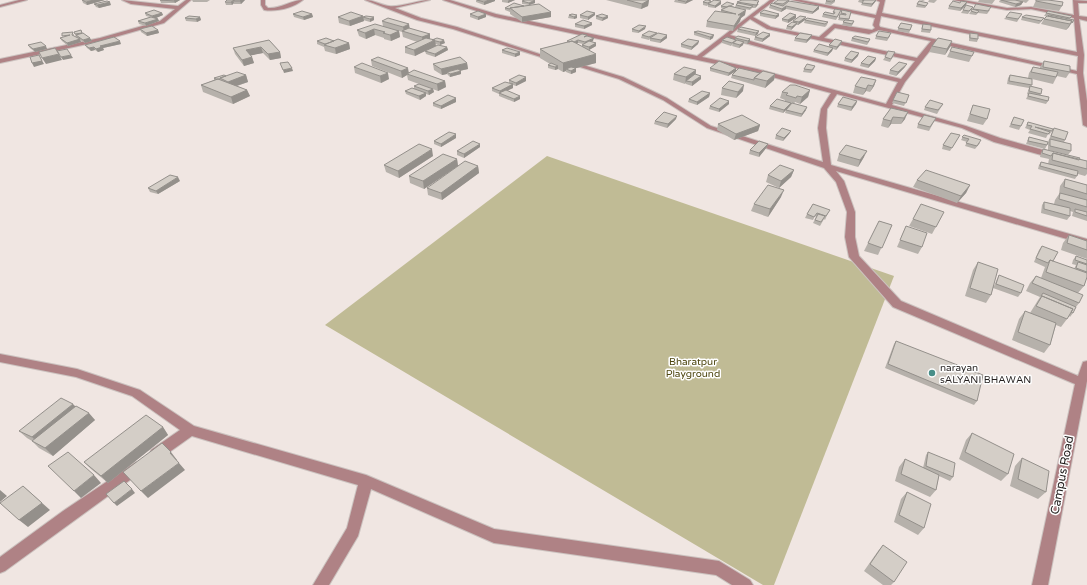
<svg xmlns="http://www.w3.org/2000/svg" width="1087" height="585" font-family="'Varela Round',sans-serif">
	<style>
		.green { fill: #c0bb95 }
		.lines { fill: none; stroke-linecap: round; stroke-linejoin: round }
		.minor-casing { stroke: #cbc2bf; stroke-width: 2 }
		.minor { fill: #af8285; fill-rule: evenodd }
		.wall { fill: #b6b1ab; fill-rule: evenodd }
		.shaded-wall { fill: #94908b }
		.building { fill: #d4cec7; stroke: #94908b }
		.poi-dot { fill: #478e88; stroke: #fff; stroke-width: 1.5 }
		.labels { text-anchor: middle; stroke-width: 3; stroke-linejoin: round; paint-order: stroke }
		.park-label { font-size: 10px; fill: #4d460f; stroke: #fff }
		.poi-label { font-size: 10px; fill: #231f1e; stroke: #fff; text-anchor: start }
		.near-street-label { font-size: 12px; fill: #231f1e; stroke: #fff }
	</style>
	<rect width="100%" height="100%" fill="#f0e6e2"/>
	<path class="green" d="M547 156 894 276 774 585H763L325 325Z"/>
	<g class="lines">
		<g class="minor-casing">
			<path id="minor" d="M19 0H27L0 7V5Z
				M122 0 178 6 186 0H191L164 23 101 41 0 63V59L100 38 160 21 175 9 131 4Z
				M261 0H265V5L268 8C281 9 291 0 303 0 293 8 277 12 264 10L261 5Z
				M365 0C374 0 381 5 389 6 399 8 418 0 430 0L395 8 421 18 457 27 555 59 550 60 453 29 417 20Z
				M443 0H450L496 14 697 56 770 0H775L753 17 771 27 819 37 834 24 872 30 875 28 873 25 875 18 792 0H801L876 15 880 2 876 0H885L882 13 1077 52 1074 18 1031 9 1007 10 953 0H963L1007 8 1031 7 1074 15 1073 0 1087 1V3H1078L1079 16 1087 17V21L1079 19 1084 55 1083 73 1087 101V127L1083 125 1077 74 936 43 905 82 892 105 966 126 1000 138 1058 154V158H1052L994 142 962 128 837 94 827 109 826 128 831 165 1087 239V245L836 171 844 181 855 212V237L859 256 901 301 1078 376 1083 362 1087 361V381L1048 585H1032L1075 384 893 307 849 257 845 237 847 212 836 182 824 168 707 128 663 100 619 79 567 63 570 61 623 77 667 98 711 126 823 162 818 128 821 109 831 93 754 72 495 17ZM881 16 1078 56 1077 71 880 27 879 25ZM750 19 767 29 915 61 901 79 781 50 730 35ZM835 28 869 34 879 30 931 41 917 58 824 38ZM727 38 777 52 898 82 886 104 757 69 702 57Z
				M0 354 77 369 140 390 194 426 366 475 494 529 719 561 750 580 753 585H732L716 575 494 543 371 489 358 536 329 585H313L347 528 358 485 192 436 161 458 156 460 151 458 150 454 151 450 180 430 132 396 76 377 0 362Z
				M136 462 141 464 143 468 141 472 5 571 0 573V557L63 511Z"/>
		</g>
		<use href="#minor" class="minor"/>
	</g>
	<path class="wall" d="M82 0H105L87 5 83 3Z
		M160 0H180L175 3H161Z
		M192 0H210L207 2H193Z
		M245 0 241 4H234V3L232 5H226L225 2Z
		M476 0H495V1L484 5 476 2Z
		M502 0H515L508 3 502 2Z
		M606 0H649L648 6 641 9Z
		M675 0H693L685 4 674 2Z
		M714 0H718H717L721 1V4L715 8 708 7V5L707 6 703 5V2H711Z
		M827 0H835V2L831 5 825 4 826 1Z
		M859 0H876L871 7 861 5 862 3 858 2Z
		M918 0H925L923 1Z
		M929 0H937L934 3 928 2Z
		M979 0H995L992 4 978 2Z
		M1000 0 1017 1V0H1029L1026 3 1023 2 1021 5 1015 7 999 2Z
		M1036 0H1048L1062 6 1059 11 1033 7Z
		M522 1 535 3 530 5 551 17 522 22 510 14V12L505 10V8L529 5 522 4Z
		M789 1 819 9 812 14 786 9 781 12 769 8 770 5 774 4V3Z
		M737 2 759 4 755 8H752L750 10 738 8 745 15 741 18 740 21 733 31 706 27 707 21 721 12V10L723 9 721 8V6H734L733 7H735Z
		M94 4 111 5 99 8 96 7Z
		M917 4 927 5 925 8 916 7Z
		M976 4 990 10 987 14 978 13 976 15 969 14 971 11Z
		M966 5 960 11 948 9 949 6Z
		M973 7 968 14 961 13 963 10Z
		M841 10 840 13 836 20 822 17 823 14 833 13V12Z
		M842 10 851 12 849 20 854 21 853 24 851 27 842 25 844 21 838 20Z
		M145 13H162L163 15 155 18 158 19 159 21 146 26 139 24 138 21 150 17 146 16Z
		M595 13V15L588 20 580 18V15Z
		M760 13 779 14V16L775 19 760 16Z
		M1046 13 1072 16 1070 19 1072 23 1066 30 1041 24 1044 19 1046 16H1044Z
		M293 14H312L313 17 304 20 294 17Z
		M470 14 486 17 478 20 470 17Z
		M572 14 577 18 574 19 568 18 569 15Z
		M1022 14 1017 22 1004 19 1006 17Z
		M796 15V18L788 23 782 21V19Z
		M596 16 608 18 602 21 596 19Z
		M200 17 201 20 197 22 186 21 185 18Z
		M338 17H363L374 20 370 22 363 20 364 21 350 26 339 23Z
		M1022 17 1044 18 1042 21 1039 24 1021 20Z
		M805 20 798 25H796L791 30 786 29 787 26 793 22V21Z
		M805 20 828 22 827 25 825 27 804 23Z
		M382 21 430 34V39L445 43 440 45 435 44 415 56 405 53V47L417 42 403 37 402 32 399 31 400 37 391 41 384 39V38L375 35 366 39 359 36 357 30 383 26Z
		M901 23 912 25 909 33 897 31Z
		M575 24 592 25 584 29 575 27Z
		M923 24 931 30 930 33 921 32 922 26Z
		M140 29 158 30 159 33 147 36 141 32Z
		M632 29H645L638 33 632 32Z
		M738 29 758 34 755 36 737 32Z
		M81 30 82 33 92 41 85 43 80 40 81 42 68 46 62 41 60 38 74 34V36L78 38 76 37 74 32Z
		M694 32 713 38 710 40 694 35Z
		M970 33 978 39 977 42 969 41V35Z
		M657 34 667 38 660 43 650 41V39L649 40 641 38 642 35Z
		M770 34V36L762 42 754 40 755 37Z
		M587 35V36L593 41 591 42 596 43V46L589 50 596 63 576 68V72L571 74 566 72V71L563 72 558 69 555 70 548 68V65L550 64 540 58V49L567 42V41ZM578 43 583 44 582 45V47L576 44Z
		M876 36H890L887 41 875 39Z
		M735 38 750 39V42L747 44 743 43V45L739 48 732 46 733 44 731 46 722 43V40L735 39Z
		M795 38H811L806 43 794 41Z
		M852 38 870 39 869 42 867 45 851 41Z
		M269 40 280 52 281 58 270 60 263 53 250 55 252 57 254 63 244 66 235 54 233 48Z
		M317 41H334L349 43 350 49 336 54 325 51 324 47 317 44Z
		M699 41 698 44 691 50 681 47V44Z
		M842 41 841 44 836 50 833 49 832 51 827 56 813 52 814 50 829 47V45Z
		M121 44 103 48 104 50 98 52 95 50 91 51 87 48 85 45Z
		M28 45 47 49 35 52 30 48Z
		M932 46 950 47 945 55 929 52Z
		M447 47 448 50 435 57 426 54 425 51Z
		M502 50 520 52V55L515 57 502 53Z
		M950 51 974 52 969 62 947 57Z
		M894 55 890 62 883 60 885 57Z
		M858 56 851 63 844 61 845 58Z
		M876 58 875 61 868 68 860 66 861 63Z
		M371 60 409 72 445 81 446 87 438 91 408 80 407 75 402 78 372 66Z
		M1044 61 1070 72 1066 78 1057 76 1053 84 1032 79V85L1031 86 1041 94 1040 95 1048 101 1046 104 1026 99 1028 95 1027 94 1029 88 1007 84 1008 78 1010 75 1028 78 1029 73 1033 67 1040 68V67Z
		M467 63 468 69 460 71 461 74 450 77 447 74 442 75 434 70 433 64Z
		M815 66 814 69 811 73 803 72 804 69Z
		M354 67 389 79 381 83 355 73Z
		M905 67 896 76 889 74 890 70Z
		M710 68H736V71L728 76 710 71Z
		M696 70V74L701 79 692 86 686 84V83L685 84 673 80 674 74Z
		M760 73 775 74 774 80 765 88 731 78 732 75Z
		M246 75 248 82 237 86 247 90 250 96 233 104 203 92 201 85 214 80V78L226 76Z
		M509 80 526 81 516 86 513 85V88L507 91 520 96V99L514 102 499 96V94L492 91V88L509 83Z
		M876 80 874 86 870 92 866 91 863 95 853 93 855 86Z
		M414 86 433 89 434 92 429 95 426 94V96L420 100 406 94 405 91 414 89Z
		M722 88 743 91 736 98 721 95Z
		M810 90 808 97 800 104 795 102 794 104 806 110 801 117 785 113 786 110 783 113 769 109 770 106 785 101V100L780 98 782 92Z
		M897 92 909 95 904 106 892 103Z
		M710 93 709 97 697 105 688 102 689 99Z
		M456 98V102L441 109 433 106V103Z
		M857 101 856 104 851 111 837 107 838 104Z
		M729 104 719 112 709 109 710 106Z
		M943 104 937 114 924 110 925 107Z
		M973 105 987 119 983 125 967 121Z
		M891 108 905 119 901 124H891L888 128 881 126 883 119Z
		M1014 117 1021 126 1019 130 1009 127Z
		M936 118 929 131 917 128 918 124Z
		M676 119 667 128 654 124 655 121Z
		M1028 122 1052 131 1049 135 1048 134 1046 138 1028 133 1030 130 1025 128Z
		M718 124 760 125 758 131 734 140 717 130Z
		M1054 128 1065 140 1064 142 1071 151 1068 155 1048 150V143L1045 149 1026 144 1029 137 1048 142 1052 132Z
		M791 131 789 134 783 141 775 139 776 135Z
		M964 135 980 143 975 149 965 146 967 142 961 140Z
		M456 138 441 147 434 144V141Z
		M958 138 950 151 942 149 943 145Z
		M480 144V147L464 158 457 155V151Z
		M768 144 767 147 759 157 749 154 750 150Z
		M1043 149 1087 161V174L1085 176 1078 174 1075 179 1038 169 1039 165 1041 162 1048 164 1049 159 1040 157 1041 153Z
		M839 154 864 157 858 167 837 161Z
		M433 156 399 178 386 172 384 165Z
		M457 159 458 166 424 189 410 183 409 176Z
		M478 166 479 173 442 200 428 195 427 188Z
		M794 170 791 177 779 188 766 182 768 175Z
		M1065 179 1087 185V221L1072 216 1073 212 1070 211V216L1067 220 1041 213 1042 205 1044 202 1054 204 1055 200 1059 194 1060 186Z
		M917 180 970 185 966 193 957 203 913 187Z
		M180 181 158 194 150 192 148 188Z
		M781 197 768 217 751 211 754 204Z
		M813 204 828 213 825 220 824 219 820 226 813 223 816 217 815 216 813 220 805 218 807 214Z
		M944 212 932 234 909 226 913 219Z
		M879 221 892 225 878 255 864 251Z
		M906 226 922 247 918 254 897 247Z
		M1069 235 1087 241V259L1061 250 1063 243Z
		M1042 246 1053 261 1074 269 1076 265 1072 264 1073 260 1076 256 1087 260V277L1084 286 1078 293 1079 303 1076 307 1073 313 1070 317 1069 316 1067 319 1061 327 1056 325 1050 345 1044 353 1012 340 1019 319 1025 311 1030 313 1040 297 1026 291 1030 283 1036 276 1041 278 1045 267 1034 262 1039 250Z
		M978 262 994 286 997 279 999 275 1021 293 1018 297 993 288 991 295 986 303 965 296 973 270Z
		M896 341 977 401 974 405 885 368 894 344Z
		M75 406 95 420 53 456 39 448 32 441 27 438 19 431Z
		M163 427 168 435 108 483 91 469 84 462Z
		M972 433 1008 474 1001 481 959 459 966 440Z
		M928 452 953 477 950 481 939 476 936 490 930 497 895 481 899 467 905 459 923 468 926 455Z
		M1022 458 1046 492 1038 499 1010 486 1015 466Z
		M907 492 924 528 918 535 894 522 901 499Z
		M883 545 894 582 891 585H883L864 571 878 551Z"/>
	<path class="shaded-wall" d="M94 0H105L87 5 86 2Z
		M175 0H180L175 3 174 1Z
		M234 0H237L233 1 234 3 232 5 231 2Z
		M241 0H245L241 4 240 1Z
		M489 0H495V1L484 5V2Z
		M509 0H515L508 3V1Z
		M535 0V3L529 5V3Z
		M649 0 648 6 641 9 642 4Z
		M688 0H693L685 4 686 2Z
		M876 0V1L871 7 872 4Z
		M721 1V4L715 8V6Z
		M759 1 757 6 755 8 757 3Z
		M110 2 111 5 99 8 97 5Z
		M967 2 966 5 960 11 961 8Z
		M1023 2 1021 5 1015 7 1016 4Z
		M786 6V9L781 12 782 9Z
		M819 6V9L812 14 813 12Z
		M746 10 745 15 741 18 740 21 733 31 734 26 738 15Z
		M551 12V17L522 22V17Z
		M162 13 163 15 154 19 152 16Z
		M595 13V15L588 20V17Z
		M312 14 313 17 304 20 303 17Z
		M486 14V17L478 20V17Z
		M779 14V16L775 19 776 16Z
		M577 15V18L574 19V17Z
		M796 15V18L788 23V20Z
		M363 16 364 21 350 26 349 21Z
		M608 16V18L602 21 603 18Z
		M200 17 201 20 197 22 196 19Z
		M374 17V20L370 22V19Z
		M806 17 805 20 798 25 799 22Z
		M158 19 159 21 146 26 145 23Z
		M1072 21 1069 27 1066 30Z
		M592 23V25L584 29V26Z
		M797 23 796 25 791 30 792 27Z
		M409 24 410 30 404 32 403 27Z
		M646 26 645 29 638 33 639 31Z
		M374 29 375 35 366 39 365 33Z
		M158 30 159 33 147 36 146 33Z
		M399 31 400 37 391 41 390 35Z
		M759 31 758 34 755 36 756 33Z
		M430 34V40L423 43 422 37Z
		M770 34V36L762 42 763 39Z
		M667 35V38L660 43 661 40Z
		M714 35 713 38 710 40V37Z
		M812 35 811 38 806 43 807 40Z
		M90 38 92 41 85 43 83 40Z
		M594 38 593 41 585 45V42Z
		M80 39 81 42 68 46 67 43Z
		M750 39V42L747 44 748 41Z
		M435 40 436 46 415 56 414 50Z
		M444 40 445 43 440 45V42Z
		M578 40V43L572 46 573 43Z
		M120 41 121 44 103 48 104 50 98 52 96 49 100 46Z
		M699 41 698 44 691 50 692 47Z
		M842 41 841 44 836 50 837 47Z
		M952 41 950 47 945 55 947 49Z
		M744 42 743 45 739 48 740 45Z
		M349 43 350 49 336 54 335 48Z
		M596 43V46L589 50V47Z
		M46 46 47 49 35 52 33 49Z
		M94 47 95 50 91 51 89 48Z
		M261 47 263 53 248 56 246 50Z
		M447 47 448 50 435 57V54Z
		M833 48 832 51 827 56 828 53Z
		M280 52 281 58 270 60 268 54Z
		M520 52V55L515 57V54Z
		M859 53 858 56 851 63 852 60Z
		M59 54 62 60 46 64 42 58Z
		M596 54V63L569 70 566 69V71L563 72V63Z
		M39 55 44 64 34 67 32 63Z
		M71 55 73 58 63 60 61 57Z
		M252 57 254 63 244 66 242 60Z
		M876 58 875 61 868 68 869 65Z
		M467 63 468 69 449 73 447 72V74L442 75 441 69Z
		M907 64 905 67 896 76 898 72Z
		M558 66V69L555 70V67Z
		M292 68 293 71 284 73 283 70Z
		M408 68 409 74H407V75L402 78 401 71Z
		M576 68V72L571 74V71Z
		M736 68V71L728 76 729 73Z
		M696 70 695 76 686 81 685 84 686 77Z
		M461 71V74L450 77V74Z
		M388 73 389 79 381 83 380 76Z
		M775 74 774 80 765 88 767 81Z
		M246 75 248 82 230 88 228 82Z
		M701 76V79L692 86V82Z
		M526 77V81L516 86V83Z
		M876 80 874 86 870 92Z
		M445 81 446 87 438 91 437 84Z
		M513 84V88L500 94V91Z
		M744 85 743 91 736 98 738 92Z
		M868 85 866 91 863 95Z
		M433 89 434 92 429 95 428 91Z
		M247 90 250 96 233 104 231 97Z
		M810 90 808 97 800 104 802 97Z
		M426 93V96L420 100 419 96Z
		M710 93 709 97 697 105V102Z
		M520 96V99L514 102V99Z
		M456 98V102L441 109V106Z
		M729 101V104L719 112V109Z
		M857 101 856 104 851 111 852 107Z
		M791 103 790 106 783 113 784 110Z
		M807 107 806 110 801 117 802 114Z
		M908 112 905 119 901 124 904 118Z
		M677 116 676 119 667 128 668 124Z
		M893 117 891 124 888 128 891 121Z
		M760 125 758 131 734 140 736 134Z
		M791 131 789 134 783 141 784 138Z
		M456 134V138L441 147V144Z
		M480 144V147L464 158V154Z
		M768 144 767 147 759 157V153Z
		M432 149 433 156 399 178 398 171Z
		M867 151 864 157 858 167 860 160Z
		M457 159 458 166 424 189 423 181Z
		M478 166 479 173 442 200 441 193Z
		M794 170 791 177 779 188 781 181Z
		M178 177 180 181 158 194 156 191Z
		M970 185 966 193 957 203 961 196Z
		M784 190 781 197 768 217 770 209Z
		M73 404 80 411 39 444 32 437Z
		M89 413 95 420 53 456 45 448Z
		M163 427 168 435 108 483 101 476Z
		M171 452 177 460 175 461 170 453Z
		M179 463 185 470 148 498 141 491Z
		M94 475 101 483 81 498 74 491Z
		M23 486 50 510 28 527 19 520Z
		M132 489 135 493 117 506 114 503Z
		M0 490 7 496 0 502Z"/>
	<path class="building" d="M82 0H94L86 2Z
		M160 0H175L174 1Z
		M227 0H234L231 2H225Z
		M235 0H241L240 1H233Z
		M477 0H489L484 2Z
		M525 0H535L529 3 522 1Z
		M627 0H649L642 4Z
		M678 0H688L686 2Z
		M706 0H708L711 1 708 3 703 2Z
		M714 0 721 1 715 6 708 4Z
		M742 0H752L759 1 757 3 758 4 756 5 737 2Z
		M778 0H789L783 4 774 3Z
		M827 0H835L832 2 826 1Z
		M862 0H876L872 4 862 3 864 0Z
		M1001 0H1015L1023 2 1016 4Z
		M1036 0H1048L1063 2 1062 6 1036 1Z
		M107 1 110 2 97 5 94 4Z
		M789 1 819 6 813 12 786 6 782 9 770 5 772 3 783 6Z
		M919 1 928 3 926 6 917 4Z
		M953 1 960 3 961 1 967 2 961 8 949 6Z
		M727 2 734 4 730 6H729L727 7 721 6Z
		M514 3 524 6 510 8V9L505 8Z
		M738 3 753 6 750 8 736 5Z
		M539 4 551 12 522 17 510 8Z
		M976 4 991 7 988 11 973 9Z
		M966 5 973 7 969 11 963 10Z
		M729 6 746 10 738 15H741L734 26 707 21 715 11 736 14 721 10Z
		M835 9 841 10 837 17 823 14 825 12 834 14 835 12H833Z
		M972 9 979 11 977 13 971 11Z
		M154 10 162 13 152 16 145 13Z
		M764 10 779 14 776 16 760 13Z
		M842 10 851 12 849 19 839 18 840 14 846 15V14L841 13Z
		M302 11 312 14 303 17 293 14Z
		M478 11 486 14 478 17 470 14Z
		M587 11 595 13 588 17 580 15Z
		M1048 11 1072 16 1070 18 1046 13Z
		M351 12 363 16 349 21 338 17Z
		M1010 12 1022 14 1018 19 1006 17Z
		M790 13 796 15 788 20 782 19Z
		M572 14 577 15 574 17 569 15Z
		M602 14 608 16 603 18 596 16Z
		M1026 15 1044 18 1041 21 1022 17Z
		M1049 15 1074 20 1072 23V21L1048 16Z
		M189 16 200 17 196 19 185 18Z
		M366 16 374 17 370 19 363 17Z
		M800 16 806 17 799 22 793 21Z
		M1047 16 1072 21 1070 24 1044 19Z
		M151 17 158 19 145 23 138 21Z
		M388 18 409 24 403 27 382 21Z
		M807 18 828 22 825 24 805 20Z
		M583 20 592 23 584 26 575 24Z
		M845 20 854 21 852 24 843 22Z
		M792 22 797 23 792 27 787 26Z
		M901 23 912 25 910 30 898 28Z
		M375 24 399 31 390 35 383 33 385 32 374 29 365 33 357 30Z
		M923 24 931 25V30L922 29Z
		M639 25 646 26 639 31 632 29Z
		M152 26 158 30 146 33 140 29Z
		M741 27 759 31 756 33 738 29Z
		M409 28 430 34 422 37 402 31Z
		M81 30 82 33 75 34 74 32Z
		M649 31 657 33 649 37 642 35Z
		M698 31 714 35 710 37 694 32Z
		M879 31 891 33 888 38 876 36Z
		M73 32 72 35 80 39 67 43 60 38 70 35 62 36V33Z
		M763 32 770 34 763 39 755 37Z
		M83 33 90 38 83 40 76 35Z
		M658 33 667 35 661 40 650 38Z
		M800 33 812 35 807 40 795 38Z
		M970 33 978 34V39L970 38Z
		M582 34 587 35 584 37 587 36 594 38 585 42 578 40 574 42 572 41 569 42 567 41Z
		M738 36 750 39 748 41 735 38Z
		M855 36 870 39 868 42 852 38Z
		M114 37 120 41 100 46 102 47 96 49 94 47 89 48 85 45Z
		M727 37 736 40 732 43 722 40Z
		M326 38 334 41 325 44 317 41Z
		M426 38 435 40 414 50 405 47Z
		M437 38 444 40 440 42 432 40Z
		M938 38 952 41 947 49 932 46Z
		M338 39 349 43 335 48 324 45Z
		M688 39 699 41 692 47 681 44Z
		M835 39 842 41 837 47 829 45Z
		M269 40 280 52 268 54 261 47 246 50 252 57 242 60 233 48Z
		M737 40 744 42 740 45 733 43Z
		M572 41 596 54 563 63 540 49Z
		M589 41 596 43 589 47 582 45Z
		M41 42 46 46 33 49 28 45Z
		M819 44 833 48 828 53 814 50Z
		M438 45 447 47 435 54 425 51Z
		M952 47 974 52 972 56 950 51Z
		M55 48 59 54 42 58 39 52Z
		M507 48 520 52 515 54 502 50Z
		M67 49 71 55 61 57 57 51Z
		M851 51 859 53 852 60 845 58Z
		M888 51 895 52 891 59 885 57Z
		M39 55 42 61 32 63 30 57Z
		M868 56 876 58 869 65 861 63Z
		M378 57 408 68 401 71 371 60Z
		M460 57 467 63 441 69 433 64Z
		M719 61 736 68 729 73 710 68Z
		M1044 61 1070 66V72L1043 67Z
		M288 62 292 68 283 70 280 63Z
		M899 62 907 64 898 72 890 70Z
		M362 63 388 73 380 76 354 67Z
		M551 63 558 66 555 67 548 65Z
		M807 64 815 66 812 70 804 69Z
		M571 67 576 68 571 71 566 69Z
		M684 67 696 70 686 77 674 74Z
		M1033 67 1058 72 1056 77 1031 72Z
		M739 68 760 73 754 78V80L732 75Z
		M458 69 461 71 450 74 447 72Z
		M414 70 445 81 437 84 407 74Z
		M763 71 775 74 767 81 754 78Z
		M237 72 246 75 228 82 220 78Z
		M695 74 701 76 692 82 686 81Z
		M224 75 226 76 220 78V79H216L214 78Z
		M519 75 526 77 516 83 509 80Z
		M1010 75 1032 79V85L1009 81Z
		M861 77 876 80 873 86 868 85 866 89 855 86Z
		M218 79 247 90 231 97 201 85Z
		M729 81 744 85 738 92 722 88Z
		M505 82 513 84 500 91 492 88Z
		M419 84 433 89 428 91 414 86Z
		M790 85H795L810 90 802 97 797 96 796 98 786 95 788 93 782 92Z
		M1030 86 1042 89 1041 94 1029 91Z
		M412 88 426 93 419 96 405 91Z
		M506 90 520 96 514 99 499 93Z
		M702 91 710 93 697 102 689 99Z
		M897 92 909 95 906 103 893 100Z
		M1029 93 1049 97 1048 101 1028 96Z
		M448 95 456 98 441 106 433 103Z
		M843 97 857 101 852 107 838 104Z
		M720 98 729 101 719 109 710 106Z
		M777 99 791 103 784 110 770 106Z
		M930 100 943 104 938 110 925 107Z
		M792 103 807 107 802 114 786 110Z
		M973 105 990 109 987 119 970 114Z
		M891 108 908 112 904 118 893 117 891 121 883 119Z
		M664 112 677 116 668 124 655 121Z
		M742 115 760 125 736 134 718 124Z
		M924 115 936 118 930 127 918 124Z
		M1014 117 1024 120 1021 126 1011 124Z
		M1028 122 1053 129 1052 131 1035 127 1050 132 1048 134 1030 129 1032 126 1027 125Z
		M782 128 791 131 784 138 776 135Z
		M1054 128 1068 132 1065 140 1051 136Z
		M449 132 456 134 441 144 434 141Z
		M951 133 960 135 952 148 943 145Z
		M964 135 981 140 977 146 966 143 969 139 962 137Z
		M1029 137 1048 142 1047 145 1028 141Z
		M1050 139 1071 144V151L1050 146Z
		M473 141 480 144 464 154 457 151Z
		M759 141 768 144 759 153 750 150Z
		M419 144 432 149 398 171 384 165Z
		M846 145 867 151 860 160 839 154Z
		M1043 149 1080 158 1079 160 1053 153 1051 156 1042 153Z
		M1053 153 1087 161V169L1052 160Z
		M443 154 457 159 423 181 409 176Z
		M465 161 478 166 441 193 427 188Z
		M1041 162 1078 171 1077 176 1040 166Z
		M780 165 794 170 781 181 768 175Z
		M926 170 970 185 961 196 917 180Z
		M170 175 178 177 156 191 148 188Z
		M1065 179 1087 185V194L1064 187Z
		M768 185 784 190 770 209 754 204Z
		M1060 193 1087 200V207L1059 199Z
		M1044 202 1070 208V216L1044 209Z
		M813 204 830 210 826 216 817 213 814 217 807 214Z
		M921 204 944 212 936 227 913 219Z
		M1075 209 1087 212V216L1075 212Z
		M818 214 825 216 821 222 815 220Z
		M879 221 892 225 882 248 868 243Z
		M906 226 927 233 922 247 900 240Z
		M1069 235 1087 241V250L1067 243Z
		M1042 246 1058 252 1053 261 1050 260 1048 263 1036 258Z
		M1076 256 1087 260V264L1075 260Z
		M1050 260 1087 273V277L1084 286 1046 272Z
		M978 262 998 269 991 295 970 288Z
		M1078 262 1087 265V272L1076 268Z
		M999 275 1024 285 1021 293 996 284Z
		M1036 276 1083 295 1079 303 1032 283Z
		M1043 293 1076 307 1073 313 1071 312 1073 309 1042 296H1041Z
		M1042 296 1073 309 1067 319 1036 306Z
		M1025 311 1056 323 1050 345 1018 332Z
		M896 341 983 375 977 401 888 364Z
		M61 398 73 404 32 437 19 431Z
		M76 406 89 413 45 448 32 441Z
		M146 415 163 427 101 476 84 462Z
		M972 433 1014 454 1008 474 965 452Z
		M162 443 171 452 170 453 179 463 141 491 123 472Z
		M68 452 94 475 74 491 48 466Z
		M928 452 955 463 953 477 926 466Z
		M1022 458 1049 471 1046 492 1018 479Z
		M905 459 939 475 936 490 901 474Z
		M124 481 132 489 114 503 106 494Z
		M23 486 42 503 19 520 0 503Z
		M907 492 931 504 924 528 899 515Z
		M883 545 907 562 894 582 870 564Z"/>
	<circle class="poi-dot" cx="932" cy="373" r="4"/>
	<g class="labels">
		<g class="park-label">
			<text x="693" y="365">Bharatpur<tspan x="693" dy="12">Playground</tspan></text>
		</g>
		<g class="poi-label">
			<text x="940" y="371">narayan<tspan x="940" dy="12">sALYANI BHAWAN</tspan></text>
		</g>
		<g class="near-street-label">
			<text transform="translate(1062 475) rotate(-79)" y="4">Campus Road</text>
		</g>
	</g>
</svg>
